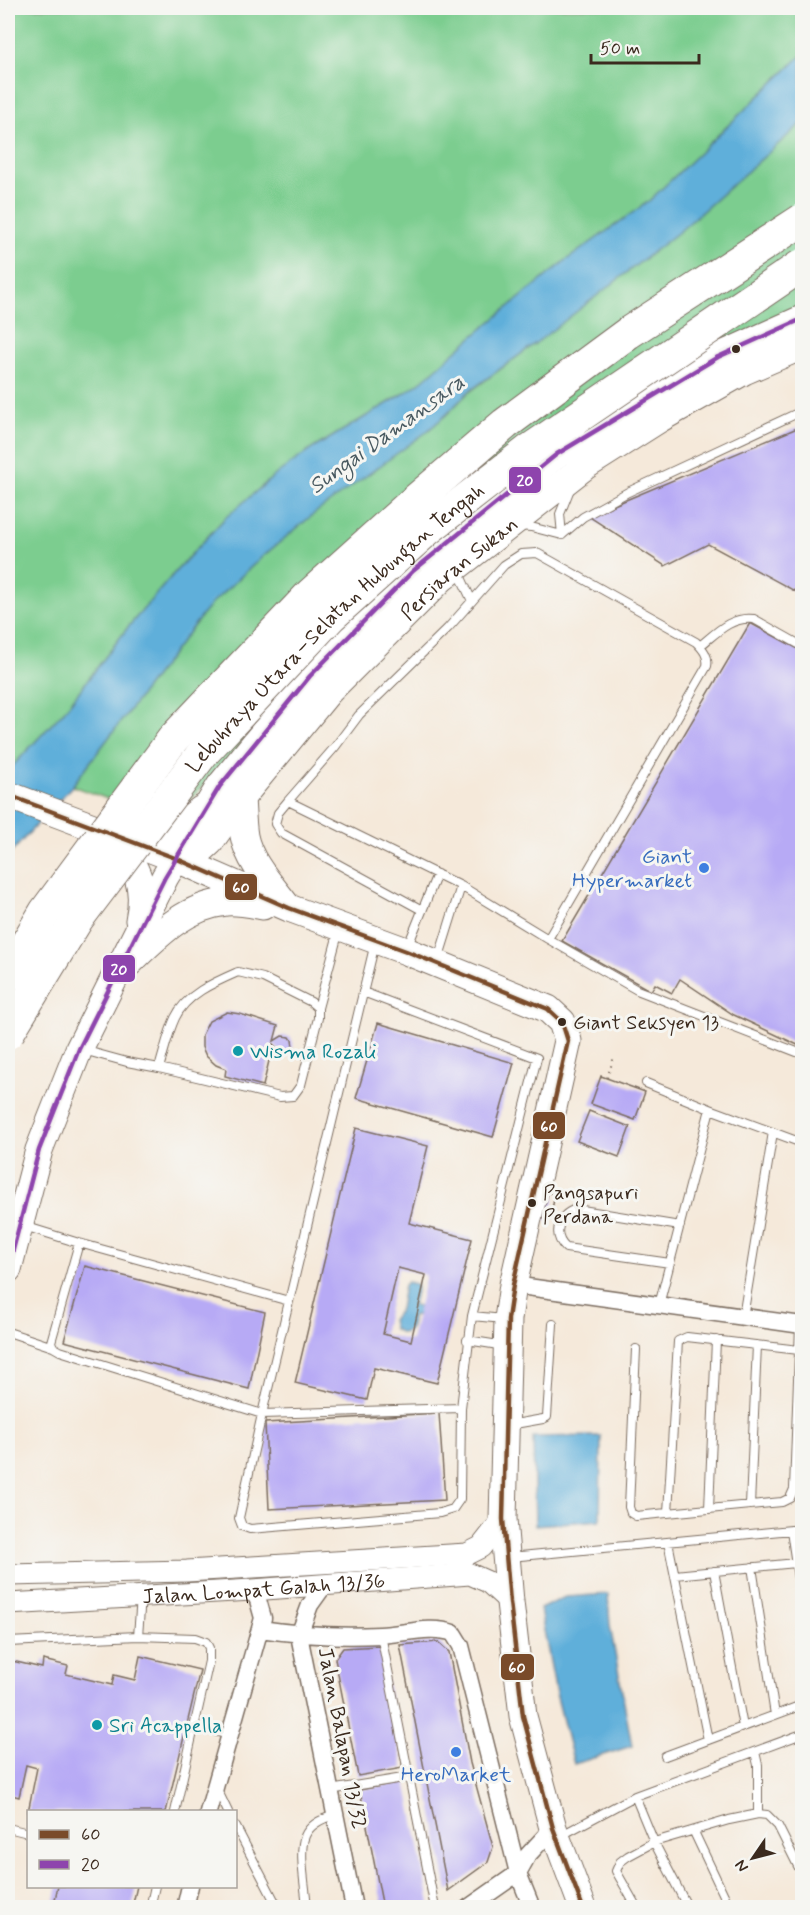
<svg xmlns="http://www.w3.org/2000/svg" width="810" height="1915" font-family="Mynerve,sans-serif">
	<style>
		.green { fill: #7bcd8f; stroke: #5b7c56; stroke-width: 1.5 }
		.water { fill: #5fafda; stroke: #4d6c7c; stroke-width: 1.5 }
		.building { fill: #b7aaf5; fill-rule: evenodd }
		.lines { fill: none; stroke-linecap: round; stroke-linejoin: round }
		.service-casing { stroke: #7c6d60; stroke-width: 10 }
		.minor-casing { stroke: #7c6d60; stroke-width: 19 }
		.tertiary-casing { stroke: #7c6d60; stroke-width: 23 }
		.primary-casing { stroke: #7c6d60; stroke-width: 29 }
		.path { stroke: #7c6d60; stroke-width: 2; stroke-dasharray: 1.5 4.5; stroke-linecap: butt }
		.service { stroke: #fff; stroke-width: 8 }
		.minor { stroke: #fff; stroke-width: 16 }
		.tertiary { stroke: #fff; stroke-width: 21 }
		.primary { stroke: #fff; stroke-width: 27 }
		.motorway-bridge-casing { stroke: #7c6d60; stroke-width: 34; stroke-linecap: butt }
		.motorway-bridge { stroke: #fff; stroke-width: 32 }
		.bus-1-casing { stroke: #f6f6f2; stroke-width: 9 }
		.bus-2-casing { stroke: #f6f6f2; stroke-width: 9 }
		.bus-1 { stroke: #7a4b2a; stroke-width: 4.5 }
		.bus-2 { stroke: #8e44ad; stroke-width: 4.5 }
		.bus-dot { fill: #3b2a1e; stroke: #f6f6f2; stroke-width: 2 }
		.shop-dot { fill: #3f7fe0; stroke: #f6f6f2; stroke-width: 2 }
		.culture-dot { fill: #0f9aa8; stroke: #f6f6f2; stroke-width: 2 }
		.labels { text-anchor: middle; stroke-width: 6; stroke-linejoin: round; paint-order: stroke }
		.bus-label { font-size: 20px; fill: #3b2a1e; stroke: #f6f6f2; text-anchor: start }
		.street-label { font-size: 21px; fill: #3b2a1e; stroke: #f6f6f2 }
		.shop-label { font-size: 21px; fill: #366cbe; stroke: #f6f6f2; text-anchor: end }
		.culture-label { font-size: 21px; fill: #0d838f; stroke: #f6f6f2; text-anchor: start }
		.water-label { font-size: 22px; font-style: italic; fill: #485960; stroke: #f6f6f2 }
		.line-badge { stroke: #f6f6f2; stroke-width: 2 }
		.badge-label { font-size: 16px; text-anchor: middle; font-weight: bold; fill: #fff }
	</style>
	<rect width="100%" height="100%" fill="#f6f6f2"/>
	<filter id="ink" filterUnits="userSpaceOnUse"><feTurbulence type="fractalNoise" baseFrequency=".0167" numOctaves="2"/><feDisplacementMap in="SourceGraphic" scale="12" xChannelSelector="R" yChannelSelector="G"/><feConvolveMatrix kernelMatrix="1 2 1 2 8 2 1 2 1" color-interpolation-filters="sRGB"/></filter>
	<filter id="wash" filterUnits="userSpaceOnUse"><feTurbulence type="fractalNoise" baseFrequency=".008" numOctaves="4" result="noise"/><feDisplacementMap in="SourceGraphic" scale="24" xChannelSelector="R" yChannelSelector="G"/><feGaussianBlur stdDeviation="1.35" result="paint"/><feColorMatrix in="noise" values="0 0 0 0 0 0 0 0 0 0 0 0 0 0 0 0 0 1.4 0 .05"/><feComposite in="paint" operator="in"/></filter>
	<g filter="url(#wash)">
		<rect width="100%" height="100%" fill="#f5e9da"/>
		<path class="green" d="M8 8H802V55L649 201 565 261 471 338 423 380 405 393 312 449 279 472 225 518 177 570 129 626 65 710 8 771Z
			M802 123V308L308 670 194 796 165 820 72 786 191 629 211 604 263 556 315 513 425 433 447 414 467 394 540 340 680 231Z"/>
		<path class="water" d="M802 55V123L680 231 540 340 467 393 447 414 425 433 315 513 263 556 211 604 191 629 72 786 8 856V771L65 710 129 626 177 570 225 518 279 472 312 449 405 393 423 380 471 338 565 261 649 201Z
			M407 1282 415 1284 417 1287 413 1305 419 1306 420 1315 412 1317C412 1325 411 1332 401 1333L394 1329 392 1320 400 1309 404 1285Z
			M601 1436 600 1520 535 1525 533 1437Z
			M608 1594 610 1626 632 1746 574 1764 556 1693 540 1609 565 1597Z"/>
		<g id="blocks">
			<path class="building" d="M802 426V595L708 544 665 566 588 516Z
				M750 623 802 651V1047L734 1015 680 979 672 993 655 984 651 991 562 941Z
				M227 1012 240 1014 278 1026 274 1041 282 1036 290 1037 292 1040 293 1047 287 1053 280 1051 273 1044 263 1086 225 1076 226 1069 216 1065 206 1056 202 1047V1035L209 1021Z
				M378 1023 514 1063 493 1137 356 1098Z
				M601 1076 645 1092 635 1120 591 1104Z
				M589 1111 630 1127 619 1157 577 1141Z
				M356 1128 428 1146 409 1223 472 1239 437 1383 374 1368 367 1400 295 1383ZM398 1268 426 1275 411 1341 383 1334Z
				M545 1192 555 1194 550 1220 540 1218Z
				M85 1266 265 1312 249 1389 64 1341Z
				M439 1413 445 1500 269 1509 265 1423Z
				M438 1642 449 1652 470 1763 493 1847 488 1862 448 1891 400 1645Z
				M380 1646 403 1768 358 1776 335 1659 343 1648Z
				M140 1656 200 1670 166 1812H28L37 1768 26 1765 19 1797 8 1794V1660L42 1668 43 1660 68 1666 66 1674 112 1685 114 1675 135 1680Z
				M406 1781 430 1903 424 1908H383L360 1790Z
				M58 1886H137L132 1908H53Z"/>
		</g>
	</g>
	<g filter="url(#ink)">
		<use href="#blocks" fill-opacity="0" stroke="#7c6d60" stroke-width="1.5"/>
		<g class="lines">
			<g class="service-casing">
				<path id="service" d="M518 526 531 527 562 535
					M562 535 583 517 628 492 802 411
					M562 535 560 514 570 489
					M537 553 696 642C703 649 709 656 707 666L548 939 461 886 288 801 335 747 359 715 448 628 504 565 521 554Z
					M458 571 472 601
					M700 646C716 633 731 616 754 619L802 646
					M288 801 278 813 275 824 281 833 422 910
					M548 939 637 990 802 1054
					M407 948 437 874
					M438 960 461 886
					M238 972 263 978 311 1002 318 1008V1018L301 1085 293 1096 280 1097 159 1068C164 1052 168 1033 175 1018 186 994 215 982 238 972Z
					M363 992 537 1058 472 1316 461 1408 460 1499 453 1509 440 1513 250 1529 242 1526 239 1518 262 1414 375 943
					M318 1008 339 930
					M83 1050 127 1062 159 1068
					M646 1083 710 1109
					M24 1226 79 1243 289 1301
					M79 1243 51 1342 53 1347 60 1351 262 1414 461 1408
					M670 1263 566 1248C552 1235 558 1215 576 1209L680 1226
					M659 1305 710 1109 802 1143
					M472 1316 504 1319
					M743 1317 773 1132
					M8 1332 53 1347
					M467 1340 505 1346
					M636 1349 629 1507 631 1513 636 1516 782 1502 790 1498 794 1489 800 1325
					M509 1425 543 1419 547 1417 553 1324
					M750 1505 757 1345
					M709 1509 716 1340
					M668 1513 678 1341 687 1337 799 1350
					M791 1530 802 1606
					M668 1542 708 1740
					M510 1557 802 1529
					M752 1567 775 1715
					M714 1571 743 1727
					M675 1575 796 1563
					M381 1635 435 1908
					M138 1636 141 1597
					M8 1642 138 1636 195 1638 206 1642 209 1648V1661L175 1812
					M194 1726 229 1735
					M755 1752 758 1765V1814
					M665 1756 802 1705
					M216 1787 228 1812
					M330 1790 409 1777
					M635 1796 654 1842 688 1908
					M236 1827 274 1900 282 1908
					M8 1828 28 1833
					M694 1832 730 1908
					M560 1836 635 1796 802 1734
					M150 1908 155 1886
					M307 1908C306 1889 298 1852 305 1836 310 1824 324 1818 335 1815
					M637 1908 616 1871 620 1862 628 1856 654 1842 729 1820 758 1814 767 1815 778 1826 802 1874"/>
			</g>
			<g class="minor-casing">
				<path id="minor" d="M513 1285 802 1325
					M325 1584 310 1605 299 1635 354 1908
					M260 1629C300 1635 340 1637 380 1635 404 1634 431 1625 453 1633L461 1646 518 1873 532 1908
					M208 1812 263 1618 258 1600 252 1590
					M185 1908 190 1886
					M468 1908 518 1873 528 1855 553 1828"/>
			</g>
			<g class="tertiary-casing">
				<g id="tertiary">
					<path d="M8 1575 187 1571 467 1554 481 1547 503 1519"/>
					<path id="s1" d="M8 1604 252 1590 470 1574 488 1582 510 1602"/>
				</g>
			</g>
			<g class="primary-casing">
				<g id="primary">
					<path d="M8 795 175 858 289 908 406 951 548 1009 562 1022 568 1041 513 1285 508 1319 503 1519 510 1602 523 1716 553 1828 583 1908"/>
					<path d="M241 798C242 811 242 824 244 836 249 862 271 885 286 905"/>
					<path d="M117 839C135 866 147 886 139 920"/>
					<path d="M127 840C161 834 175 830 202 809"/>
					<path id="s2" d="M175 858 199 852 210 842 241 798 329 691 442 578 585 466 659 419 744 371 802 346"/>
					<path d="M130 962C158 935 186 906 226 902 238 901 252 904 263 906"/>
					<path d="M8 1269 39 1150 79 1049 165 877 220 786 310 676 413 571 557 454 718 357 802 319"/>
				</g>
			</g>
			<path class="path" d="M607 1078 614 1057"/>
			<use href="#service" class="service"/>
			<use href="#minor" class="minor"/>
			<use href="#tertiary" class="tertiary"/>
			<use href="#primary" class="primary"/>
			<g class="motorway-bridge-casing">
				<g id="motorway-bridge">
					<path d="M8 975 45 912 173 739 310 595 410 505 505 424 628 333 802 220"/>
					<path id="s3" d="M8 1033 78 918 202 754 331 616 428 529 531 449 802 265"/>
				</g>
			</g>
			<use href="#motorway-bridge" class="motorway-bridge"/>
			<g class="bus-1-casing">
				<path id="bus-1" d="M8 795 175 858 289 908 406 951 548 1009 562 1022 568 1041 513 1285 508 1319 503 1519 510 1602 523 1716 553 1828 583 1908"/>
			</g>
			<g class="bus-2-casing">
				<path id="bus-2" d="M8 1269 39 1150 79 1049 165 877 220 786 310 676 413 571 557 454 718 357 802 319"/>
			</g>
			<use href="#bus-1" class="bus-1"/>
			<use href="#bus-2" class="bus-2"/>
		</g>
	</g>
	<g class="bus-dot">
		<circle cx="736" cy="349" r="5"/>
		<circle cx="562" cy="1022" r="5"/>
		<circle cx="532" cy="1203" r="5"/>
	</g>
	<g class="shop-dot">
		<circle cx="704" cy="868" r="6"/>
		<circle cx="456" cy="1752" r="6"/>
	</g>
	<g class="culture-dot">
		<circle cx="238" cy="1051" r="6"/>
		<circle cx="97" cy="1725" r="6"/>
	</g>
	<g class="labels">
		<g class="bus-label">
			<text x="573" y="1029">Giant Seksyen 13</text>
			<text x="543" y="1199">Pangsapuri<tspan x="543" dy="24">Perdana</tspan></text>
		</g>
		<g class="street-label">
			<text dy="7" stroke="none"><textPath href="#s2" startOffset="411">Persiaran Sukan</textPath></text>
			<text dy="7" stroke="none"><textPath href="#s3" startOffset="524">Lebuhraya Utara–Selatan Hubungan Tengah</textPath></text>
			<text dy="7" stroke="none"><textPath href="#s1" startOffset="256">Jalan Lompat Galah 13/36</textPath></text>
			<text transform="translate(343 1738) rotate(79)" y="7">Jalan Balapan 13/32</text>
		</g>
		<g class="shop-label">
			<text x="692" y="863">Giant<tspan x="692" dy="24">Hypermarket</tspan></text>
			<text x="456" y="1781" text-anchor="middle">HeroMarket</text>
		</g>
		<g class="culture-label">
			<text x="250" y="1058">Wisma Rozali</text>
			<text x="109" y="1732">Sri Acappella</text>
		</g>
		<g class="water-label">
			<text transform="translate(386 433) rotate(-36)" y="8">Sungai Damansara</text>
		</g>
	</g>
	<g class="line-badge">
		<rect x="508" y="466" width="34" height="28" rx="6" fill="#8e44ad"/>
		<rect x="224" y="873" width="34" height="28" rx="6" fill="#7a4b2a"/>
		<rect x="102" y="954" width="34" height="29" rx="6" fill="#8e44ad"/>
		<rect x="532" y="1111" width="34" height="29" rx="6" fill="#7a4b2a"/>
		<rect x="500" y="1653" width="35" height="28" rx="6" fill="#7a4b2a"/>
	</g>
	<g class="badge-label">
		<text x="525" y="486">20</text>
		<text x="241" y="893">60</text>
		<text x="119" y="975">20</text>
		<text x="549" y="1132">60</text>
		<text x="517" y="1673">60</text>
	</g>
	<rect width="810" height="1915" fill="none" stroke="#f6f6f2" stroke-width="30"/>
	<rect x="27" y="1810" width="210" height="78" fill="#f6f6f2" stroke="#aba49d" stroke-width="1.5"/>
	<rect x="39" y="1830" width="30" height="9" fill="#7a4b2a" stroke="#aba49d" stroke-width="1.5"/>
	<text x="81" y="1840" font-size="18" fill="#3b2a1e">60</text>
	<rect x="39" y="1860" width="30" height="9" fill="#8e44ad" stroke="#aba49d" stroke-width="1.5"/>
	<text x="81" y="1870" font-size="18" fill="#3b2a1e">20</text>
	<g transform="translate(753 1858) rotate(235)" stroke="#f6f6f2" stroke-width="4.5" paint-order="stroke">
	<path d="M0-4.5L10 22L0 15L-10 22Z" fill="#3b2a1e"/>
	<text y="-9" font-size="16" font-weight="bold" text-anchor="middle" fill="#3b2a1e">N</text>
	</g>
	<path d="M591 54v9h108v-9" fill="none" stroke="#3b2a1e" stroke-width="3"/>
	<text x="600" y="54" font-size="18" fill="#3b2a1e" stroke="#f6f6f2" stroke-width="4.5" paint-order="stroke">50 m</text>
</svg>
